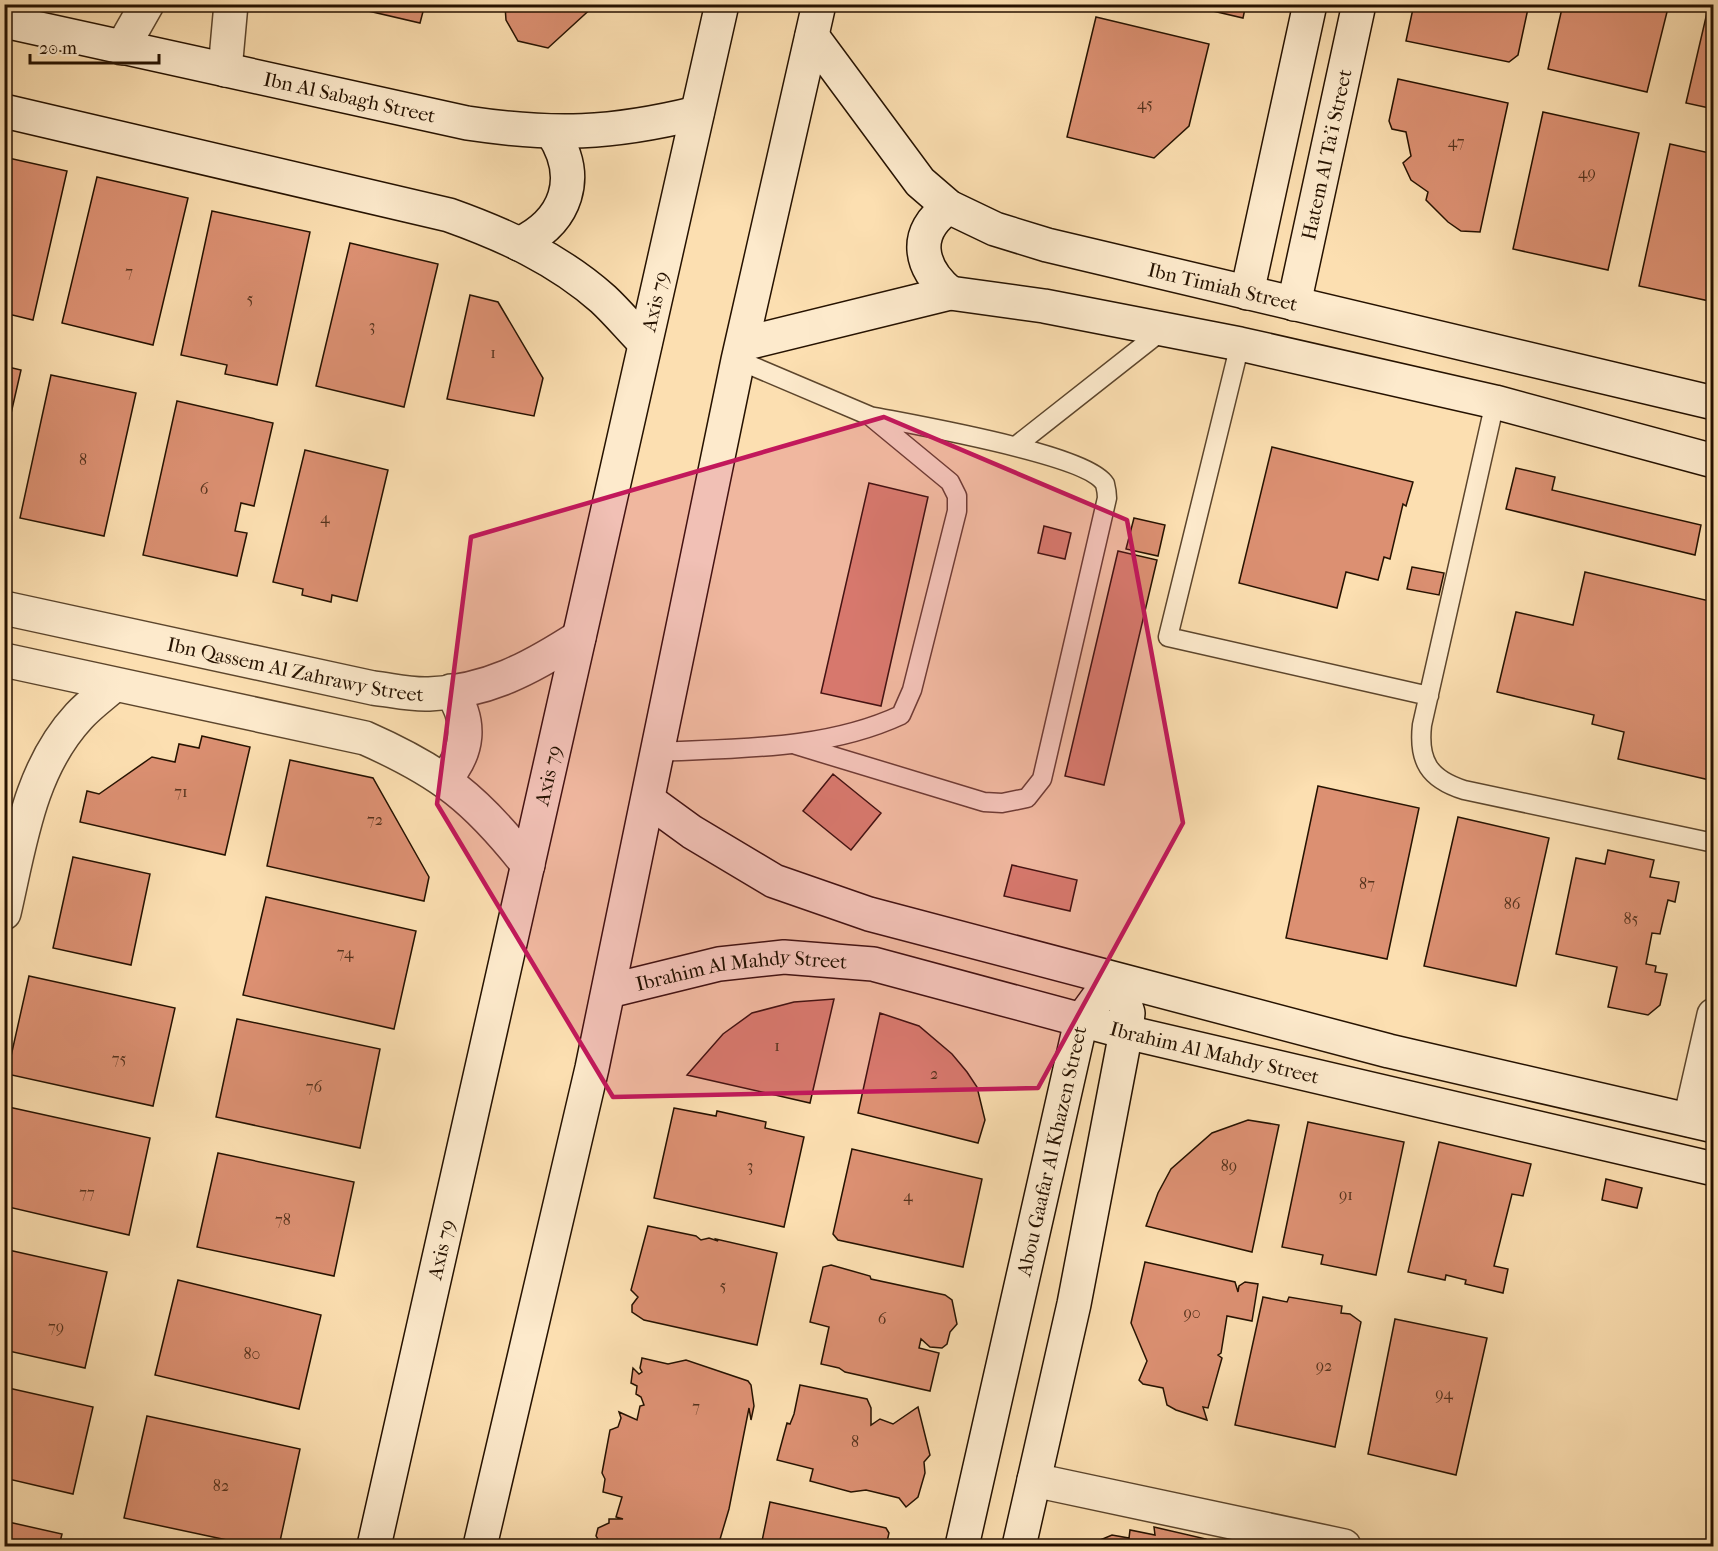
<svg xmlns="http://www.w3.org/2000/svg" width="1718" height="1551" font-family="'IM FELL French Canon',serif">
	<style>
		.building { fill: #dc9072; stroke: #261200; stroke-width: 1.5 }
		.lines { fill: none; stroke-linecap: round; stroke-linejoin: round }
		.lane-casing { stroke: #5c452c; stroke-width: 21 }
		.street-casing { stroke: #5c452c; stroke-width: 36 }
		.secondary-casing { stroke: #261200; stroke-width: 36 }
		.lane { stroke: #fdeacc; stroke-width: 18 }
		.street { stroke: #fdeacc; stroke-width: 33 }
		.secondary { stroke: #fdeacc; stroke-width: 33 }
		.marked { fill: #c2185b; fill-opacity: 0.2; stroke: #c2185b; stroke-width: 4.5; stroke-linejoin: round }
		.labels { text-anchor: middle; stroke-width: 5; stroke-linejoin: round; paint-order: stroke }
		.number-label { font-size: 16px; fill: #54321c }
		.street-label { font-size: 20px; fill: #261200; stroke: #fdeacc }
	</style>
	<rect width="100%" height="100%" fill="#fcdfb1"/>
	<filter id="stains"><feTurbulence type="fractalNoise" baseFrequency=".00333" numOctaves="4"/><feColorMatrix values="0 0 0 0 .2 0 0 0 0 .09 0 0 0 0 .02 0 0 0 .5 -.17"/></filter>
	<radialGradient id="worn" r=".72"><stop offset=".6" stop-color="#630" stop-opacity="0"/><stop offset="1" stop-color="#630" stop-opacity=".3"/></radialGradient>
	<path class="building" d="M357 4H425L420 23 360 9Z
		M499 4H596L548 48 518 41 506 20 505 6Z
		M1183 4H1246L1243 18Z
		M1414 4H1529L1518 55 1509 62 1406 41Z
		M1563 4H1669L1647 92 1548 69Z
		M1709 4H1714V109L1686 103Z
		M1096 17 1209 44 1189 126 1154 158 1067 137Z
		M1398 79 1508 103 1480 232 1461 231 1448 222 1426 200 1428 192 1411 180 1403 163 1411 156 1406 132 1392 129 1389 121Z
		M1543 112 1639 133 1608 270 1513 249Z
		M1670 144 1714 154V302L1639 286Z
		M4 157 67 171 33 320 4 313Z
		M97 177 188 198 153 345 62 323Z
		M212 211 310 232 277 385 225 374 227 365 181 355Z
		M350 243 438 264 404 407 316 386Z
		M470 295 498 302 543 378 534 416 447 399Z
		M4 366 21 370 4 444Z
		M51 375 136 393 104 536 20 518Z
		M177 401 273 423 254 506 241 503 235 531 247 533 237 576 143 555Z
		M1272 447 1413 482 1406 506 1403 504 1390 559 1384 557 1378 580 1346 572 1337 608 1239 583Z
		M305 450 388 470 357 601 332 595 331 602 302 595 303 589 273 582Z
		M1516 468 1555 477 1552 490 1701 525 1695 555 1506 509Z
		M869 483 928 497 881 706 821 693Z
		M1134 518 1165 525 1158 556 1126 549Z
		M1044 526 1071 533 1065 559 1038 553Z
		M1118 551 1157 560 1104 785 1065 776Z
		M1412 567 1444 573 1439 595 1407 589Z
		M1585 572 1714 602V781L1618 759 1624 732 1592 724 1594 715 1497 692 1516 612 1573 625Z
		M202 736 250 747 225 855 80 822 87 791 99 794 152 757 175 762 179 744 199 748Z
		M290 760 373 778 429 877 424 901 267 866Z
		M833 774 881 813 851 850 803 811Z
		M1318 786 1419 808 1387 959 1286 938Z
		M1458 817 1549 838 1516 986 1424 966Z
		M1608 850 1654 860 1650 877 1679 882 1675 902 1668 900 1660 934 1652 933 1646 964 1656 966 1655 972 1667 974 1660 1005 1648 1015 1608 1007 1617 967 1556 954 1576 858 1605 864Z
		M73 857 150 874 131 965 53 948Z
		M1012 865 1077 880 1070 911 1004 896Z
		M266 897 416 931 394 1029 243 995Z
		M29 976 175 1008 153 1106 7 1074Z
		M834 999 810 1103 687 1075 723 1034 752 1013 794 1002Z
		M880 1013 919 1026 952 1054 967 1072 977 1087 985 1120 978 1143 858 1113Z
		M237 1019 380 1049 360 1148 216 1117Z
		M4 1106 150 1138 129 1235 4 1206Z
		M674 1108 716 1116 717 1111 766 1122 765 1128 804 1137 784 1227 654 1198Z
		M1248 1120 1279 1125 1252 1252 1146 1226 1158 1193 1171 1169 1212 1133Z
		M1308 1122 1404 1142 1376 1275 1321 1264 1323 1255 1282 1247Z
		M1439 1142 1531 1164 1523 1196 1512 1194 1494 1266 1508 1269 1503 1293 1465 1284 1466 1280 1446 1275 1445 1280 1408 1272Z
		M852 1149 982 1179 963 1267 838 1240 833 1234Z
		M218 1153 354 1182 334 1276 197 1247Z
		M1606 1179 1642 1188 1637 1208 1602 1200Z
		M648 1226 696 1236 701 1240 709 1238 718 1241 716 1239 777 1253 757 1345 644 1320 632 1312V1305L638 1297 631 1290Z
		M4 1249 107 1272 85 1368 4 1350Z
		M1145 1262 1235 1282 1238 1292 1239 1286 1245 1282 1258 1284 1252 1321 1227 1316 1221 1353 1218 1355 1222 1358 1208 1408 1203 1407 1207 1420 1176 1410 1167 1405 1163 1388 1143 1384 1139 1380 1147 1361 1131 1323Z
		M831 1265 870 1276 871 1279 945 1295 952 1300 957 1324 950 1332 947 1344 942 1348 930 1347 921 1339 919 1348 939 1353 930 1391 845 1372 839 1368 821 1364 829 1327 810 1322 823 1267Z
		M178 1280 321 1315 299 1409 155 1375Z
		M1263 1297 1287 1302 1289 1297 1342 1306 1341 1313 1350 1314 1361 1322 1335 1447 1235 1425Z
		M1395 1319 1487 1338 1456 1475 1368 1454Z
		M642 1358 668 1364 686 1360 748 1381 751 1385 754 1406 751 1420 749 1408 729 1509 718 1546H602L596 1536 598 1528 609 1523V1519H623L616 1517 622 1497 603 1492 605 1479 602 1473 610 1430 618 1427 621 1418 619 1412 637 1420 640 1406 644 1405 641 1397 636 1394 637 1386 631 1383 633 1368 639 1374 642 1372 640 1368Z
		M800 1385 867 1399 871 1408V1425L880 1419 893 1424 918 1407 930 1455 924 1462 925 1473 918 1497 906 1507 899 1498 866 1490 851 1492 810 1481 813 1469 777 1460 787 1423 790 1424 794 1414Z
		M4 1387 93 1407 73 1494 4 1478Z
		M147 1416 300 1449 279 1546H255L124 1518Z
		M770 1502 886 1528 889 1533 886 1546H761Z
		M4 1521 62 1534 59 1546H4Z
		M1154 1527 1206 1539V1546H1086L1112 1535 1129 1538 1130 1530 1155 1535Z"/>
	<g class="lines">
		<g class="lane-casing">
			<path id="lane" d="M1240 344 1168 637 1429 696
				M1495 402 1422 725C1418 761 1429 779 1464 790L1714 843
				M1017 445 1163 330
				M796 745 984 802 1002 803 1027 798 1042 779 1107 498C1107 494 1106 488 1105 484 1088 454 909 424 870 416
				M657 752C738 748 826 750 901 715L912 690 957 511V496L950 482 870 416 738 360"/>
		</g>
		<g class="street-casing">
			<g id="street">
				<path d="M122 48 147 4"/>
				<path d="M225 70 231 4"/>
				<path id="s1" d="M4 608 373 688C391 690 411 695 429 694 487 692 531 668 579 637"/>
				<path d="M4 660 365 738C442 772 476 799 528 865"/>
				<path d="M444 780C469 752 472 722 451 691"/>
				<path d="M4 913C20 844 29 770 79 716 90 704 103 695 114 685"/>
				<path d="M1690 1120 1714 1015"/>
				<path d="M1034 1480 1344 1546"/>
			</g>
		</g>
		<g class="secondary-casing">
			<g id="secondary">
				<path id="s2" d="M4 21 467 123C554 136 611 134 697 113"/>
				<path id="s3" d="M812 36 920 182 949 207 995 229 1047 245 1714 403"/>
				<path d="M4 111 449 215C505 235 558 259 603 299 618 313 631 329 645 343"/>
				<path d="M949 207C912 232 919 267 950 293"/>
				<path d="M519 244C567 221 582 177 552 132"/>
				<path d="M1247 293 1310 4"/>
				<path id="s4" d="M1294 304 1359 4"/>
				<path d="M743 344 950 293 1044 306 1240 344 1495 402 1714 461"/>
				<path d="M648 800 692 832 774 881 869 914 1389 1051 1714 1126"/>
				<path id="s5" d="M609 991 719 964 784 957 873 964 1126 1032 1714 1169"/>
				<path id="s6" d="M374 1546 722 4"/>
				<path d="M480 1546 592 1068 738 360 819 4"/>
				<path id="s7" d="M962 1546 1081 1021 1097 999 1118 981 1128 1013 1126 1032 1074 1304 1019 1546"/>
			</g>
		</g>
		<use href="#lane" class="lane"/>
		<use href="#street" class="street"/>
		<use href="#secondary" class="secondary"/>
	</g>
	<path class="marked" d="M884 417 1127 520 1183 823 1038 1088 613 1097 437 804 471 537Z"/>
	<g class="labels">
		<g class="number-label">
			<text x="1145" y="109">45</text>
			<text x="1456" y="147">47</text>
			<text x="1587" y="178">49</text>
			<text x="129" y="277">7</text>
			<text x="250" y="304">5</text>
			<text x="372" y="331">3</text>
			<text x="493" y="358">1</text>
			<text x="83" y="465">8</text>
			<text x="204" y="494">6</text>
			<text x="325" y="523">4</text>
			<text x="181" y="797">71</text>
			<text x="375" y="825">72</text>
			<text x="1367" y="889">87</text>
			<text x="1512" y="909">86</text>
			<text x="1631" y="924">85</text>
			<text x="345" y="958">74</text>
			<text x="777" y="1051">1</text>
			<text x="119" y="1064">75</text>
			<text x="934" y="1079">2</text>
			<text x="314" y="1092">76</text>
			<text x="750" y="1171">3</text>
			<text x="1229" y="1171">89</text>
			<text x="87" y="1198">77</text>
			<text x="1346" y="1200">91</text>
			<text x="908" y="1201">4</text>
			<text x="283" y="1225">78</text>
			<text x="723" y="1291">5</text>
			<text x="1192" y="1318">90</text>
			<text x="882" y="1324">6</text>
			<text x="56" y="1332">79</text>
			<text x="252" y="1359">80</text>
			<text x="1324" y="1371">92</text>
			<text x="1444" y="1399">94</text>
			<text x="696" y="1412">7</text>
			<text x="855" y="1447">8</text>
			<text x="221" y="1491">82</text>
		</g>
		<g class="street-label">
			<text dy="7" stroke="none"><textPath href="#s2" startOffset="354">Ibn Al Sabagh Street</textPath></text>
			<text dy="7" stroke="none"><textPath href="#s4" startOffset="153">Hatem Al Ta'i Street</textPath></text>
			<text dy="7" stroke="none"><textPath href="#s3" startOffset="506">Ibn Timiah Street</textPath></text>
			<text dy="7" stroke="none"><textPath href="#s6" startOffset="1276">Axis 79</textPath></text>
			<text dy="7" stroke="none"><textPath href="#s1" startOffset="298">Ibn Qassem Al Zahrawy Street</textPath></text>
			<text dy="7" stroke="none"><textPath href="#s6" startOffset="790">Axis 79</textPath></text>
			<text dy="7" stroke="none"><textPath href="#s5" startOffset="135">Ibrahim Al Mahdy Street</textPath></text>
			<text dy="7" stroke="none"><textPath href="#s5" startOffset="621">Ibrahim Al Mahdy Street</textPath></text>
			<text dy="7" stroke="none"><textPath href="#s7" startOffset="405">Abou Gaafar Al Khazen Street</textPath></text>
			<text dy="7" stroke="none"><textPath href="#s6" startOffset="304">Axis 79</textPath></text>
		</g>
	</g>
	<rect width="1718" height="1551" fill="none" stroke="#fcdfb1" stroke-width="24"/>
	<rect x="6" y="6" width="1706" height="1539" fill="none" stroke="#261200" stroke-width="3"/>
	<rect x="12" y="12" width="1694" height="1527" fill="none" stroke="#261200" stroke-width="1.5"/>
	<path d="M30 54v9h129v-9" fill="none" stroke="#261200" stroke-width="3"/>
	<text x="39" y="54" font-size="18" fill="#261200" stroke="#fdeacc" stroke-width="4.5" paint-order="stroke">20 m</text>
	<rect width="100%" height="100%" filter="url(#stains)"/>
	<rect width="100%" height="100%" fill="url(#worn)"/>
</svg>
